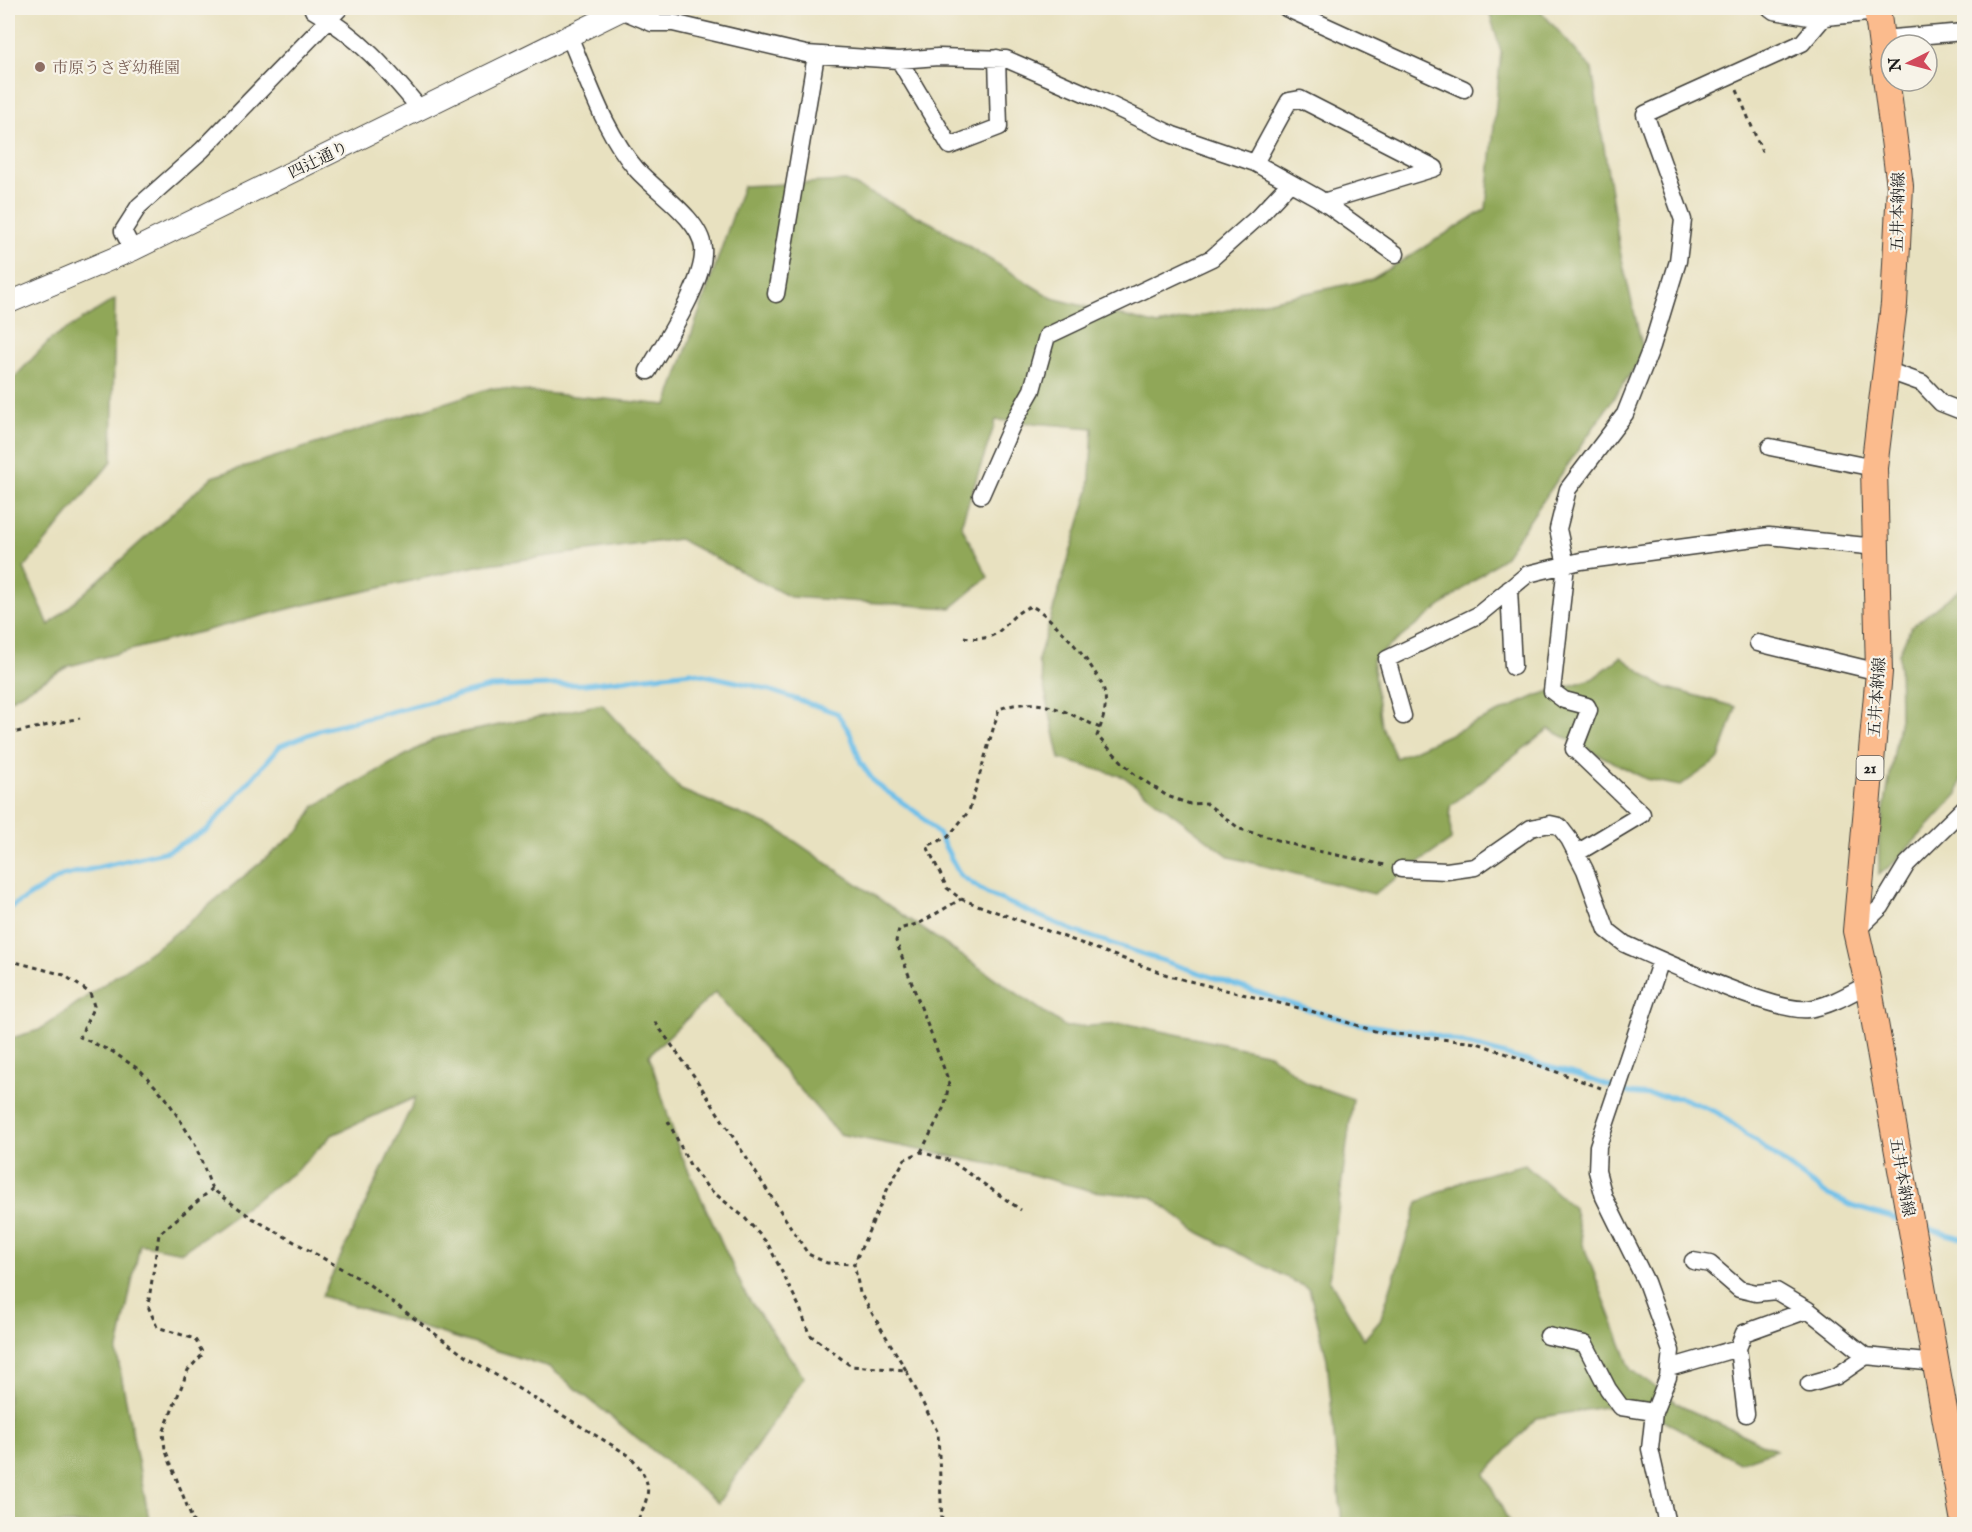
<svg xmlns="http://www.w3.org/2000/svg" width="1972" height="1532" font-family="'IM FELL English','Noto Serif JP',serif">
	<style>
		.forest { fill: #90a759; stroke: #56623a; stroke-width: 1.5 }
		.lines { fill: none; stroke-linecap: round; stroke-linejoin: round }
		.stream { stroke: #6dbfe9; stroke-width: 5 }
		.minor-casing { stroke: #3b3a35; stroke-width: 19 }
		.tertiary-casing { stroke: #3b3a35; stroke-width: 23 }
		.primary-casing { stroke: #3b3a35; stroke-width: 28 }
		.path { stroke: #3b3a35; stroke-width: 3; stroke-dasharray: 4.5 4.5; stroke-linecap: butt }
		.minor { stroke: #fff; stroke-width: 16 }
		.tertiary { stroke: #fff; stroke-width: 21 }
		.primary { stroke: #fbbb8d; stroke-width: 26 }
		.education-dot { fill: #8d6e63; stroke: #f7f3e8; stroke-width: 2 }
		.labels { text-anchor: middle; stroke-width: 4.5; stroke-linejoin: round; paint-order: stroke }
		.shield { fill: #f7f3e8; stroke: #5e5c59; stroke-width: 1.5 }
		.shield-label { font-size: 15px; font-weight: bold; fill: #1c1c1c }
		.education-label { font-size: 16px; fill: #785e54; stroke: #f7f3e8; text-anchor: start }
		.street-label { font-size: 16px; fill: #1c1c1c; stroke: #f7f3e8 }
	</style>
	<rect width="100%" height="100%" fill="#f7f3e8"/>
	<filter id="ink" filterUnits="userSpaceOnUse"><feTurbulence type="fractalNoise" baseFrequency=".0167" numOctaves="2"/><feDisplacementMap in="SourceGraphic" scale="12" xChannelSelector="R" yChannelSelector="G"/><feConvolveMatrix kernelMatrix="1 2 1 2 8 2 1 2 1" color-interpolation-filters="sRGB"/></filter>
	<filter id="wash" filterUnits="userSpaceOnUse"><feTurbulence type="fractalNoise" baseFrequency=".008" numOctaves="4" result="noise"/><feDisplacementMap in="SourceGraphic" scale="24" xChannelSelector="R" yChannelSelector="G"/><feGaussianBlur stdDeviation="1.35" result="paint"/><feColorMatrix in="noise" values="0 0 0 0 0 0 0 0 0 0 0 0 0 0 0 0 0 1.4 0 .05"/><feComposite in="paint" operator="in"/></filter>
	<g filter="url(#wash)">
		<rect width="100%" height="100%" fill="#e8e1c0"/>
		<path class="forest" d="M1488 8H1538L1592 69 1620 251 1644 354 1505 556 1372 660 1381 725 1396 758 1538 695 1592 679 1621 657 1661 686 1736 707 1719 759 1680 786 1646 779 1549 729 1450 806 1451 840 1374 894 1230 857 1124 777 1060 759 1038 660 1089 490 1093 428 996 420 961 525 988 577 951 608 790 597 679 539 481 565 296 607 69 666 8 701V384L51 339 115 299 112 461 24 568 49 625 212 477 491 388 667 405 743 186 846 181 933 224 1052 298 1158 325 1372 279 1486 209 1501 52Z
			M1964 586V769L1958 794 1896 861 1879 875V838L1900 718 1899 653 1911 627Z
			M602 704 681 790 777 829 1066 1027 1128 1024 1270 1054 1307 1083 1353 1099 1329 1279 1364 1339 1380 1321 1418 1202 1468 1179 1525 1164 1574 1209 1583 1244 1631 1370 1685 1408 1776 1450 1739 1463 1646 1410 1617 1405 1536 1418 1485 1474 1510 1524H1342L1327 1359 1309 1289 1194 1230 1152 1197 1092 1191 996 1165 839 1134 715 992 649 1055 679 1150 746 1295 804 1377 718 1503 549 1367 322 1296 416 1097 332 1135 296 1171 182 1252 140 1244 117 1354 150 1524H8V1039L39 1030 168 939 301 829 315 806 436 738Z"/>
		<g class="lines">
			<path class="stream" d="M8 909 62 876 168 851 207 830 280 746 322 729 490 687 585 684 691 672 760 687 837 713 850 733 861 763 875 783 920 815 939 835 960 875 988 894 1074 931 1319 1013 1359 1024 1430 1034 1581 1076 1629 1093 1682 1098 1718 1113 1826 1194 1855 1207 1902 1221
				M1920 1226 1964 1239"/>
		</g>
	</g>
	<g filter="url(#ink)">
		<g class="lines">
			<g class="minor-casing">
				<path id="minor" d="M1286 8 1464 89
					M1770 8 1774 11 1815 18 1878 12
					M313 10C358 36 387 69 420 109
					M621 10 652 23H673L806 54 899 60 938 57 1006 59 1098 99 1173 135 1255 163 1318 198 1396 254
					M569 36C589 82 604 132 637 170 656 191 701 220 703 248 706 281 665 341 648 371
					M1881 39 1964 32
					M899 60 950 146 999 127 997 58
					M1255 163 1289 101 1300 99 1435 168 1323 202
					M133 250 123 231 139 206 202 150 340 8
					M776 294 816 55
					M1886 370 1922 383 1941 403 1964 412
					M1770 447 1874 468
					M981 495 1012 425 1032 390 1047 336 1212 258 1258 217 1290 183
					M1509 589 1513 667
					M1758 643 1879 672
					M1403 716 1387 659 1478 615 1528 574 1581 561 1769 536 1876 547
					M1577 853 1642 814 1574 749 1589 710 1587 706 1564 700 1552 691 1566 565 1558 529 1568 489 1625 414 1652 346 1678 261 1683 220 1645 114 1802 43 1824 17
					M1401 869 1447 871 1475 867 1531 828 1550 824 1559 826 1569 839 1585 870 1607 930 1625 944C1661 960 1775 1013 1808 1009 1830 1006 1849 994 1868 984
					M1856 931 1881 907 1907 864 1964 808
					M1661 960 1598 1146 1597 1171 1604 1197 1646 1282 1671 1351 1668 1377 1654 1412 1650 1449 1667 1524
					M1693 1261 1710 1264 1739 1289 1756 1293 1776 1291 1808 1310
					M1548 1336 1585 1344 1608 1389 1621 1407 1654 1412
					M1669 1368 1738 1348
					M1809 1384 1837 1376 1866 1356
					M1746 1414 1738 1348 1744 1333 1808 1310 1866 1356 1936 1363"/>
			</g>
			<g class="tertiary-casing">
				<path id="tertiary" d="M8 303 133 250 626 8"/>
			</g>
			<g class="primary-casing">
				<path id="primary" d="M1877 8 1900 186 1894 304 1874 468 1879 672 1856 931 1868 984 1964 1522"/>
			</g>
			<path class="path" d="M1737 90 1762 152
				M964 637C1006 645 1001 617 1031 606 1051 614 1102 673 1105 694 1107 709 1102 723 1097 736L1133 773 1167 796 1190 804 1206 803 1240 829 1308 849 1385 865
				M1100 728C1064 711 1039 695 999 709L969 811 948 837 927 846 947 888 961 899 1173 977 1311 1011 1378 1032 1477 1043 1601 1088
				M8 734 80 718
				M8 960 64 975 90 993 94 1006 80 1037 113 1052 141 1071 166 1098 195 1144 212 1189 252 1218 367 1283 466 1357 630 1456C654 1483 651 1493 636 1524
				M655 1022 694 1076 808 1254 827 1263 854 1264
				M668 1121 690 1165 708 1188 744 1217 768 1244 800 1308 809 1334 851 1366 906 1370 938 1433 942 1524
				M921 1152 945 1105 949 1082 896 941 899 929 920 923 961 899
				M906 1370 860 1293 854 1264 888 1188 905 1159 921 1152 951 1161 1021 1210
				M194 1524 165 1449 163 1433 188 1370 203 1354 195 1339 157 1327 148 1306 159 1234 212 1189"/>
			<use href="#minor" class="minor"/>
			<use href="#tertiary" class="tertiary"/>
			<use href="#primary" class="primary"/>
		</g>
	</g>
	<circle class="education-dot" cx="40" cy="67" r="6"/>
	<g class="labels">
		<rect class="shield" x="1856.5" y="756" width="27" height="24" rx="4.5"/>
		<g class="shield-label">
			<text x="1870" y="773">21</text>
		</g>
		<g class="education-label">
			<text x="52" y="73">市原うさぎ幼稚園</text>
		</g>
		<g class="street-label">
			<text transform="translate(318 159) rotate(-26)" y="6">四辻通り</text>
			<text transform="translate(1897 212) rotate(-89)" y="6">五井本納線</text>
			<text transform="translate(1876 697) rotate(-86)" y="6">五井本納線</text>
			<text transform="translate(1903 1177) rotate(80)" y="6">五井本納線</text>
		</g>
	</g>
	<rect width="1972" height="1532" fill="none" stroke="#f7f3e8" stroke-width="30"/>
	<g transform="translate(1909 63) rotate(264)"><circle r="28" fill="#f7f3e8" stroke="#9f9d96" stroke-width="1.5"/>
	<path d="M0-4.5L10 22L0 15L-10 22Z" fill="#d1495b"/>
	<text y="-9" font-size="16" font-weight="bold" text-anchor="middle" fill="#1c1c1c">N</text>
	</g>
</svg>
